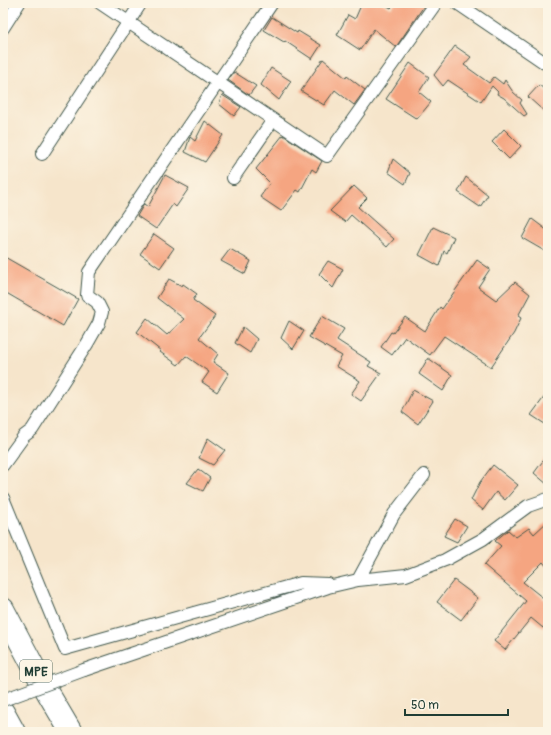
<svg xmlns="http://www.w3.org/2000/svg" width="551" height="735" font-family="Pangolin,sans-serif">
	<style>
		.building { fill: #f5a581 }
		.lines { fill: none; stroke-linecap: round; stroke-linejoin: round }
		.street-casing { stroke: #3f564b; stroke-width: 14 }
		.highway-casing { stroke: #3f564b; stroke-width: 24 }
		.street { stroke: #fff; stroke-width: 12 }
		.highway { stroke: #fff; stroke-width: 22 }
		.street-bridge-casing { stroke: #3f564b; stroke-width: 14; stroke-linecap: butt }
		.street-bridge { stroke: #fff; stroke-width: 12 }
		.labels { text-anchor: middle; stroke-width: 3.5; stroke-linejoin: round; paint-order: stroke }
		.shield { fill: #fcf5e5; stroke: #617469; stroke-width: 1 }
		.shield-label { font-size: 13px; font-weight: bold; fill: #1f3d34 }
	</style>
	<rect width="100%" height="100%" fill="#fcf5e5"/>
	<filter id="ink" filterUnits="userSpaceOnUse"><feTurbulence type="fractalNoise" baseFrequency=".025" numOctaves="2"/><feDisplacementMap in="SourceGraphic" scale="8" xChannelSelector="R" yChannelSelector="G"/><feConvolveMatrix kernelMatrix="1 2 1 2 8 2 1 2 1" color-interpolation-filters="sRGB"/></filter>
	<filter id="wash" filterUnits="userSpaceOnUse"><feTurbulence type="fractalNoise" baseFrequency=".012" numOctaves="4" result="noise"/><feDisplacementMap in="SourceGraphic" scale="16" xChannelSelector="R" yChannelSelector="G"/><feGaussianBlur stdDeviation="0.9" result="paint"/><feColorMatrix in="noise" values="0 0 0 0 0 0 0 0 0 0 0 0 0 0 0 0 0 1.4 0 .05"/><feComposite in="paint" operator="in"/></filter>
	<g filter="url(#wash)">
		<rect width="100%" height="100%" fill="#f6e5cb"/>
		<g id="blocks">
			<path class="building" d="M362 3H382L391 8 396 3H426L396 47 374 29 360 50 337 35 348 15 355 19Z
				M272 17 297 33 298 31 321 45 312 59 285 41 284 42 264 30Z
				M455 46 471 57 464 65 489 83 494 77 503 84 505 80 513 92 522 100 520 103 527 114 524 116 504 98 497 94 498 92 492 86 481 102 448 80 443 86 434 75Z
				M323 59 346 78 347 76 365 90 354 105 335 90 324 105 301 91Z
				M410 63 429 77 419 92 431 102 417 119 386 99Z
				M271 68 291 81 279 100 261 85Z
				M234 72 256 86 249 95 228 80Z
				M539 85 548 92V115L528 97Z
				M222 95 241 107 234 116 219 104Z
				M205 121 223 135 205 162 185 152 190 137 195 141Z
				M504 129 521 146 509 159 492 142Z
				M283 135 322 161 316 172 312 169 300 192 297 190 281 211 260 197 270 183 256 169Z
				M393 159 410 173 405 184 388 172Z
				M165 175 189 188 176 207 173 204 156 229 137 216 144 204 148 207Z
				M466 177 488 195 480 207 458 192Z
				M354 186 367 198 358 207 394 239 387 247 351 215 345 222 330 211Z
				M532 219 548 231V253L522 238Z
				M433 227 454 237 447 253 444 251 439 266 419 255Z
				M154 234 174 248 160 268 140 254Z
				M230 249 251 261 245 274 221 261Z
				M3 256 78 299 63 326 3 291Z
				M477 260 490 269 478 287 496 300 515 282 530 294 518 316 521 318 514 333 491 367 444 336 430 355 405 337 392 355 381 347 391 332 393 333 405 317 425 331 440 307 442 309Z
				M328 261 343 269 333 288 319 274Z
				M169 279 182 286 183 284 197 294 193 300 215 316 199 338 218 354 213 362 229 373 217 392 202 382 209 372 186 356 178 365 160 352 161 351 137 332 147 318 167 335 184 319 157 298Z
				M322 316 344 329 337 340 371 362 368 366 381 373 361 401 351 394 360 381 336 366 342 356 309 337Z
				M289 321 304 331 293 349 281 338Z
				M243 327 257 339 250 353 235 343Z
				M428 358 452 375 443 391 419 374Z
				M413 390 433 401 418 424 402 412Z
				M548 392V426L531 415Z
				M208 438 225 450 213 465 199 458Z
				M548 454V485L534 473Z
				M493 465 518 485 505 500 496 492 483 510 471 500 480 482Z
				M198 469 210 478 203 491 187 483Z
				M455 519 467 526 457 542 444 536Z
				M548 521V568L543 562 523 582 548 602V621L543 628 531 618 505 650 494 641 526 601 484 565 501 546 495 541 508 530 516 537 529 528 534 534Z
				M454 580 478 598 461 620 437 602Z"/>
		</g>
	</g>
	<g filter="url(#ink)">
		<use href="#blocks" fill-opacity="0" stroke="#3f564b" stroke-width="1"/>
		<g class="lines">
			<g class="street-casing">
				<path id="street" d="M100 3 327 156 436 3
					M457 3 548 65
					M3 28 19 3
					M42 154 141 3
					M233 178 273 120
					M3 465 24 436 32 430 87 344 99 323 102 312 97 302 87 295 89 272 272 3
					M3 498 65 649 301 583 328 584
					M358 580 394 514 424 475
					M84 670 328 587 358 580 406 575 445 560 483 539 528 506 548 499"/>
			</g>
			<g class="highway-casing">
				<path id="highway" d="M3 609 41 681 71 732
					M3 712 14 732"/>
			</g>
			<use href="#street" class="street"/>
			<use href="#highway" class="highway"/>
			<g class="street-bridge-casing">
				<path id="street-bridge" d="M3 700 84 670"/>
			</g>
			<use href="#street-bridge" class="street-bridge"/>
		</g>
	</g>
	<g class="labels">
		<rect class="shield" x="20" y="660" width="32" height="22" rx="3"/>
		<g class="shield-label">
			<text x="36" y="676">MPE</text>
		</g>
	</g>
	<rect width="551" height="735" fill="none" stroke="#fcf5e5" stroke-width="16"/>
	<path d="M405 709v6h103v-6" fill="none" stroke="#1f3d34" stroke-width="2"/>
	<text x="411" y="709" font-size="12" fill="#1f3d34" stroke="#fcf5e5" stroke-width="3" paint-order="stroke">50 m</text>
</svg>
